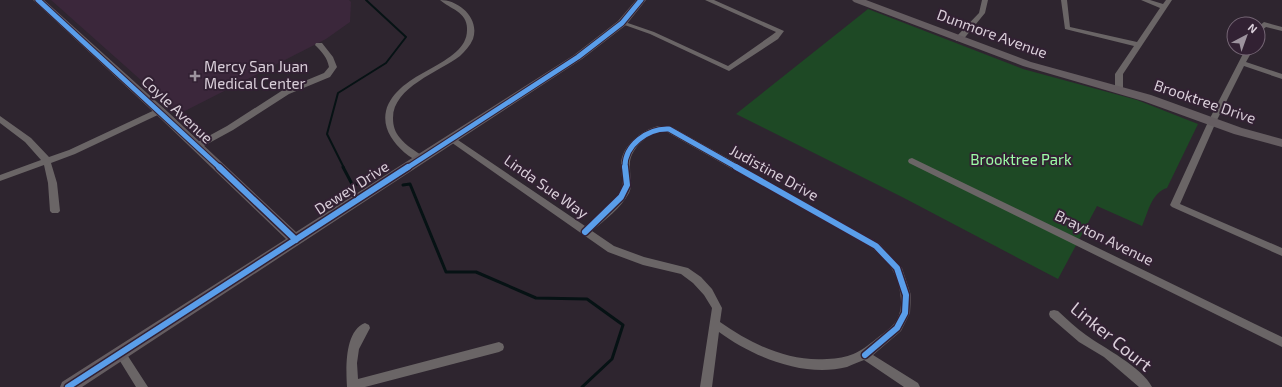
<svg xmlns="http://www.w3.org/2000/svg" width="1282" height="387" font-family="'Exo 2',sans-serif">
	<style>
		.built { fill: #3b273b }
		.green { fill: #1e4925 }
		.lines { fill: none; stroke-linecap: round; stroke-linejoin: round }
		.stream-far1 { stroke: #061214; stroke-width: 2 }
		.stream { stroke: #061214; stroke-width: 3 }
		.street { fill: #6a6566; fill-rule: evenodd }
		.secondary { fill: #655d61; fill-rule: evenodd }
		.cycleway-far1-casing { stroke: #322133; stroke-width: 7 }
		.cycleway-casing { stroke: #322133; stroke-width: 9 }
		.cycleway-far1 { stroke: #5a9eea; stroke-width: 5 }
		.cycleway { stroke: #5a9eea; stroke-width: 6 }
		.poi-dot { fill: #9d939e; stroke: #322133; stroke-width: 1.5 }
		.labels { text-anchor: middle; stroke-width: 4; stroke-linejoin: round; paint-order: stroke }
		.street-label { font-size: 15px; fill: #d9ced9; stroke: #322133 }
		.poi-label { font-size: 15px; fill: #d9ced9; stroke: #322133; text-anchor: start }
		.park-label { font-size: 15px; fill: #9dfda6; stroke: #322133 }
		.near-street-label { font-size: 18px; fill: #d9ced9; stroke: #322133 }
	</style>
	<rect width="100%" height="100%" fill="#2e252f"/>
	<path class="built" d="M51 0H349L351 2 350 22 326 39 179 114Z"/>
	<path class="green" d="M868 9 1023 69 1137 100 1198 124 1167 188C1151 193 1148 213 1142 226L1097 206 1058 279 904 198 736 114Z"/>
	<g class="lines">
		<path class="stream-far1" d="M344 168 327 134 338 93 386 63 406 37 366 0"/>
		<path class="stream" d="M343 167 352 184H362
			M403 185 410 184 446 272H476L536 298 587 299 623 325 612 359 582 387"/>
		<path class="street" d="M440 0C459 0 480 18 473 39 470 46 465 51 460 56 439 72 393 87 393 118 393 126 395 132 400 138 406 146 416 151 424 157L425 159 424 161 421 162C410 159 397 147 391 137 386 129 384 120 386 111 397 70 467 66 467 30 468 12 450 9 440 0Z
			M705 0H714L784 31 778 39 729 71 650 34 619 23 622 21 654 32 728 66 772 35 776 32Z
			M982 0H988L985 13 962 41H956V37L979 13Z
			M1061 0H1067L1070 27 1137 42 1160 8 1141 0H1150L1163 4 1166 0H1172L1123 74V89L1119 91 1115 89V74L1134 46 1065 29Z
			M1264 22 1282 27V31L1266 27 1260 32 1258 33V27Z
			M316 43H322L333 57 337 67 330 77 289 94 233 130 200 148H194L193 146 194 144 227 126 283 90 324 73 329 67C327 57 322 52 315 45Z
			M1246 48H1254L1246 62 1282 74V79L1244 66 1216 122 1180 204 1282 248V256L1172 207 1170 205 1208 122Z
			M159 108 162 109 163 111 162 113 75 154 51 163 57 183 60 211 58 213H52L50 211 48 183 44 165 0 181V175L41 160 25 142 0 123V116L31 138 49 157 69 150Z
			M658 126 672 127 879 243 902 268 911 295 910 313 901 331 873 355 918 383 920 387H904L864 360C858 362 852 365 847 367 804 378 753 357 719 332L712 387H700L712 308 704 295 693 283 681 274 643 265 608 252 448 140 452 137 455 138 585 226C597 217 614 205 620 191 625 182 620 173 621 164 622 145 642 130 658 126ZM659 131 667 132 873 249C879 255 889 263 893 271 901 287 906 311 893 325 888 330 881 335 876 339 859 353 849 358 827 359 788 362 751 344 720 322L722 308 712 289 701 277 688 268 644 257 614 246 592 231C605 220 621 208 629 193 633 184 630 177 630 168 628 151 644 137 659 131Z
			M912 158 1282 337V347L909 163 908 161 909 159Z
			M1054 310 1058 311C1067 319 1076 328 1086 335 1104 348 1142 367 1152 387H1139L1104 357 1079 342 1050 317 1049 314 1050 311Z
			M365 323 369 325 370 328 359 349 357 363 358 379 499 342 503 344 504 347 503 350 499 352 365 387H347C346 370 344 331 365 323Z
			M120 348 124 350 148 387H136L115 353 116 350Z"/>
		<path class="secondary" d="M33 0H44L168 112 296 232 574 55 618 21 636 0H646L626 25 582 59 82 387H60L62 382 286 239 160 118Z
			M852 0H866L1031 62 1151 95 1242 128 1282 139V147L1234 134 1143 101 1023 66 854 2Z"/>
		<g class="cycleway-far1-casing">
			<path id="cycleway-far1" d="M38 0 220 168
				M407 168 578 57 622 23 641 0
				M625 168C624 145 648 128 669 129L738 168"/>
		</g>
		<g class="cycleway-casing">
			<path id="cycleway" d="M219 167 296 240
				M736 167 876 246 897 268 906 295 905 313 897 328 865 355
				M585 232 621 197 627 185 625 167
				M68 387 408 167"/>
		</g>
		<use href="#cycleway-far1" class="cycleway-far1"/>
		<use href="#cycleway" class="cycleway"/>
	</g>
	<path class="poi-dot" d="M193 70h4v4h4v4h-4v4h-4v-4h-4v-4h4z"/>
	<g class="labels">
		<g class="street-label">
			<text transform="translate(992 34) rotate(20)" y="5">Dunmore Avenue</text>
			<text transform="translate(1205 102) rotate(19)" y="5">Brooktree Drive</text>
			<text transform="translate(177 110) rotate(43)" y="5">Coyle Avenue</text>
			<text transform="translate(774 173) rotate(29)" y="5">Judistine Drive</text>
			<text transform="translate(546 187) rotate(35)" y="5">Linda Sue Way</text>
			<text transform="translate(352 188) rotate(-33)" y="5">Dewey Drive</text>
			<text transform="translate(1104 238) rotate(26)" y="5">Brayton Avenue</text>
		</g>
		<g class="poi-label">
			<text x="204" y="72">Mercy San Juan<tspan x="204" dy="17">Medical Center</tspan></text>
		</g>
		<g class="park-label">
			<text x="1021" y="165">Brooktree Park</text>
		</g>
		<g class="near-street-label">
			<text transform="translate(1111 337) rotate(39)" y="6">Linker Court</text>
		</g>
	</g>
	<g transform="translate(1246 36) rotate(41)"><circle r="19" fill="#322133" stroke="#756675"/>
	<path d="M0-3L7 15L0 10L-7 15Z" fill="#9d939e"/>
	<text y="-6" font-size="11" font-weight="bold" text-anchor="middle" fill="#d9ced9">N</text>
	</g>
</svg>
